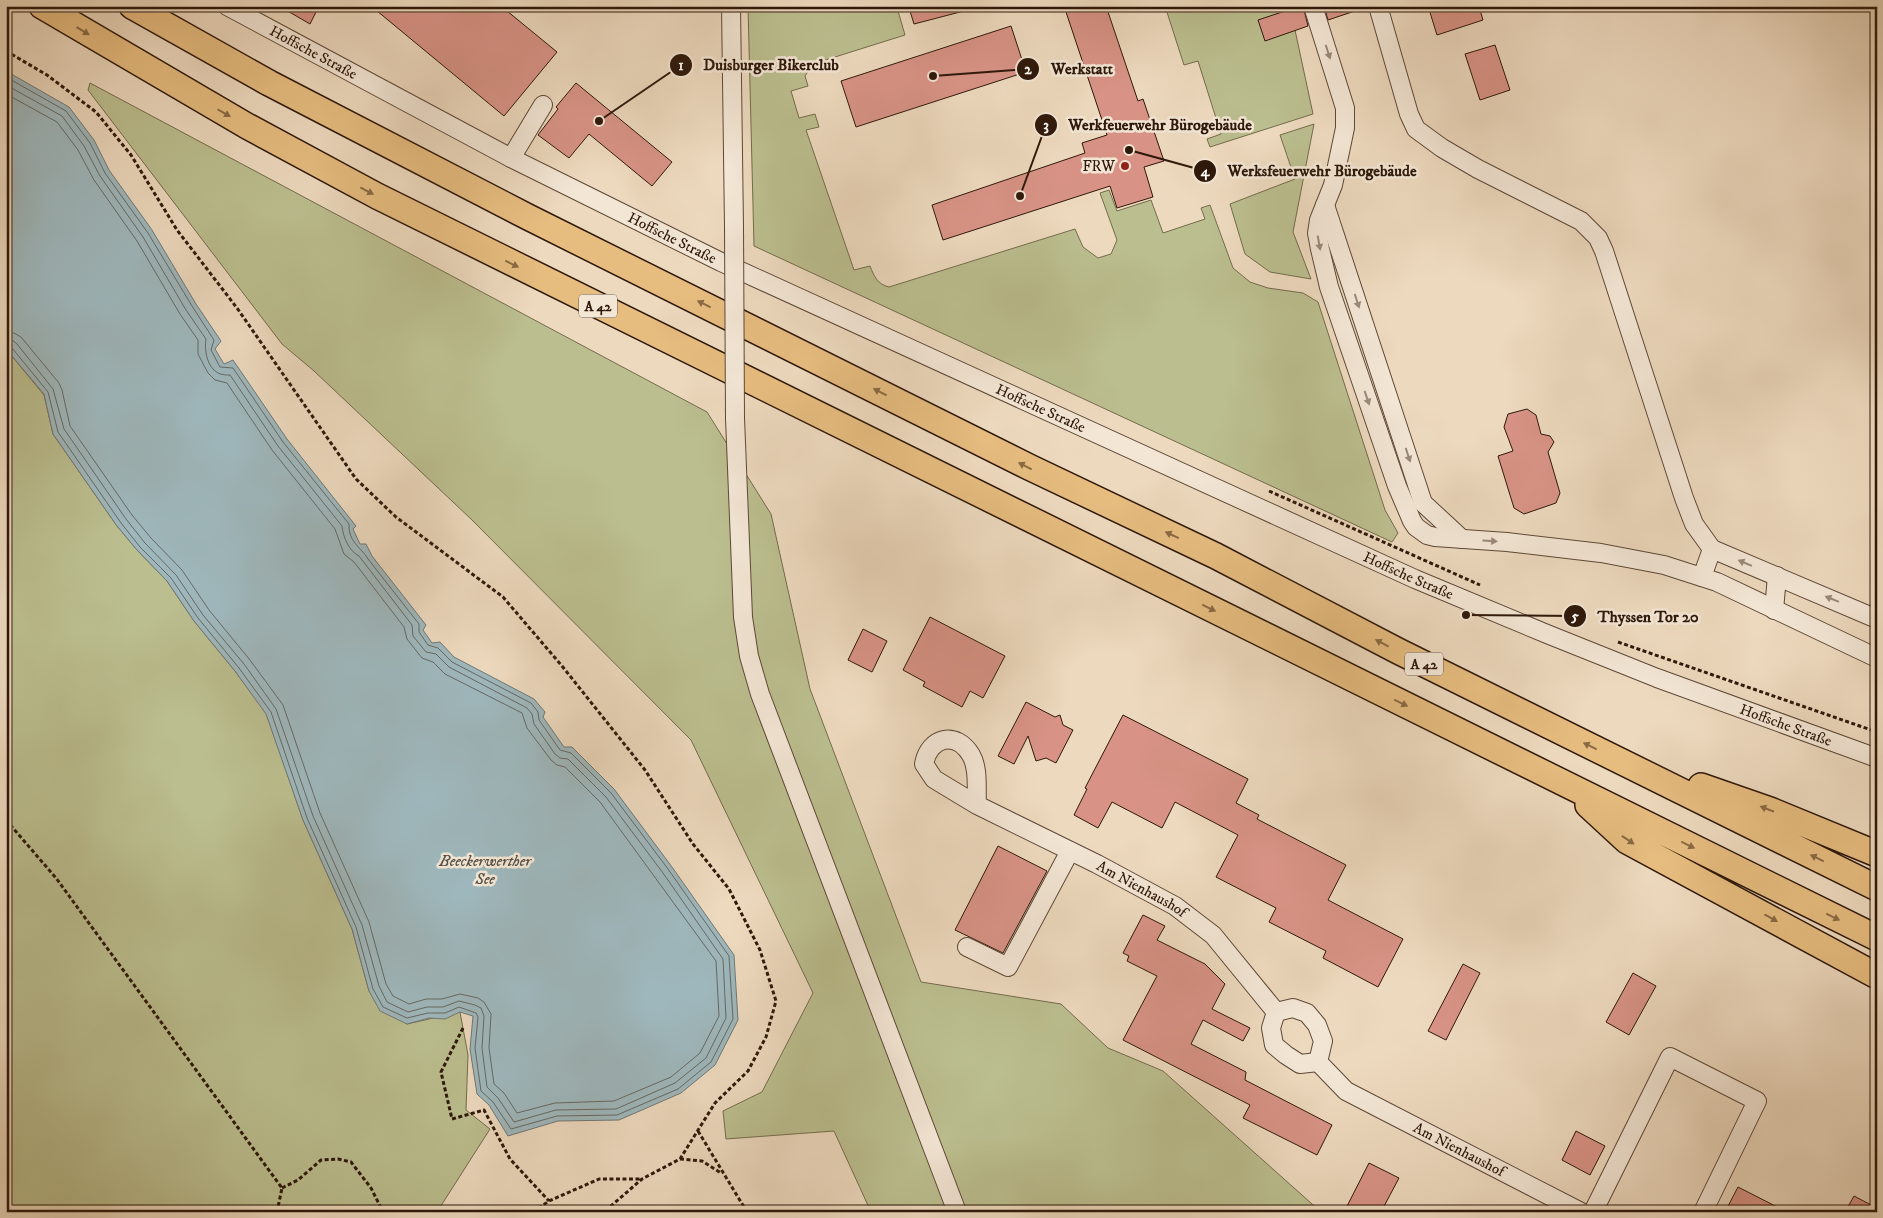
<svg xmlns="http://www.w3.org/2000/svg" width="1883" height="1218" font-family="'IM FELL DW Pica',serif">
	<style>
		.green { fill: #bbbe8f; stroke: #746b4c }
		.water { fill: #9eb7bc; stroke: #717775 }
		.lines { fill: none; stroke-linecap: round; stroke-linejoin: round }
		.shore { stroke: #666863; stroke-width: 1 }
		.building { fill: #d89386; stroke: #2e180a }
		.minor-casing { stroke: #5e4837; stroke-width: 20 }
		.highway-casing { stroke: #2e180a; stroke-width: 28 }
		.path { stroke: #2e180a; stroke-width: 3; stroke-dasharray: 4 2.5; stroke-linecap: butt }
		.minor { stroke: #f3e6d5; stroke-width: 18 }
		.highway { stroke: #e6bc7f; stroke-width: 25 }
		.minor-bridge-casing { stroke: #5e4837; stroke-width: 20; stroke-linecap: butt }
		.minor-bridge { stroke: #f3e6d5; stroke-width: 18 }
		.oneway { fill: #8a6a44 }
		.oneway2 { fill: #9a897a }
		.poi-dot { fill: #8f2418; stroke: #f3e6d5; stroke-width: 2 }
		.labels { text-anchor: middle; stroke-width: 5; stroke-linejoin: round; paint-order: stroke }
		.shield { fill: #f3e6d5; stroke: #695647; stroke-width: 1 }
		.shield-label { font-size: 14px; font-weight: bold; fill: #2e180a }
		.street-label { font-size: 15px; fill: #2e180a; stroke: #f3e6d5 }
		.poi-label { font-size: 15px; fill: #2e180a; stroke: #f3e6d5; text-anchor: end }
		.water-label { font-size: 16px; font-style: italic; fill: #555048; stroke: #f3e6d5 }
		.leader { fill: none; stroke: #2e180a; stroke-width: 2 }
		.callout-dot { fill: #2e180a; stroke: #f3e6d5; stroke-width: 2 }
		.mark-label { font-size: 15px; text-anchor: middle; font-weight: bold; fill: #fff }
		.callout-label { font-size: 16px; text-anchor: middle; font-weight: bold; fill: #2e180a; stroke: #f3e6d5; stroke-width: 5; stroke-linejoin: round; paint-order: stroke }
	</style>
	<rect width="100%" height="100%" fill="#edd9be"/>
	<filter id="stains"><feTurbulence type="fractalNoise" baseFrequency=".004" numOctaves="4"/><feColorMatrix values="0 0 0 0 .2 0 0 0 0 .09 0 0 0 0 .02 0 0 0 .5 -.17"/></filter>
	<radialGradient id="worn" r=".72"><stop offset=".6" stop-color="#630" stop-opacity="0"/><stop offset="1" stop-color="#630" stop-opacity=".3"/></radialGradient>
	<path class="green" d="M748 6H791L792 12 815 6H915L898 11 905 35 819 62 809 70 805 76 808 86 791 91 799 118 815 114 819 127 806 130 854 270 870 266C874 276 877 284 889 287L1075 229 1083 247 1098 258 1111 254 1117 240 1100 193 1109 190 1117 211 1151 200 1163 233 1205 219 1201 208 1210 205 1233 268 1250 282 1268 288 1303 293 1318 302 1385 510 1398 533 1392 542 754 246Z
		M1165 6H1287L1295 30 1313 114 1210 147 1207 139 1221 134 1198 61 1184 65Z
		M90 83 707 412 771 514 810 689 921 982 1061 1004 1108 1048 1163 1071 1321 1212H871L834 1131 726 1139 723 1111 762 1092 813 993 691 740 471 519 314 371 282 344 88 90Z
		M1314 124 1293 232 1311 279 1270 272 1245 254 1230 204 1295 179 1280 135Z
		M6 349 44 395 53 434 117 526 137 550 167 581 194 621 235 671 267 714 303 820 352 929 369 991 407 1024 460 1012 468 1055 466 1110 490 1129 437 1212H6Z"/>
	<path class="water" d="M6 71 69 107 94 140 109 170 152 230 196 304 221 341 215 349 224 364 233 360 287 439 356 526 353 529 360 544H366L372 556 426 625 423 630 432 643 440 642 454 657 534 699 545 712 543 717 564 747H572L614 789 672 867 734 955 738 1020 715 1065 681 1093 619 1120 558 1121 508 1136 489 1105 477 1094 470 1049 473 1016 460 1012 445 1019 429 1018 407 1024 380 1011 369 991 352 929 303 820 266 714 235 671 194 621 167 581 137 550 117 526 53 434 44 394 6 349Z"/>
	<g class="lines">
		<path class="shore" d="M6 77 66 111 90 143 105 173 148 233 192 306 214 340 211 350 220 367 233 368 283 442 349 524C348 542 361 547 368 559L419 624V632L428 645 438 648 452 662 531 703 538 712 539 720 560 750 571 753 611 793 668 869 729 956 733 1019 711 1062 678 1089 617 1115 557 1116 511 1129 493 1102 481 1091 475 1048 478 1017 476 1013 459 1007 445 1013H428L407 1018 383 1007 373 989 356 927 307 818 271 712 239 668 198 618 171 578 140 547 121 523 58 432 48 392 12 348 6 346
			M6 85 62 116 84 146 100 176 143 237 186 310 206 339C204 350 207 367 218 373 222 375 227 375 230 375L278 446 342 526C343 537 349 551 359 556L412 625 413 636 426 652 436 654 449 667 527 708 532 714 534 724 555 754 560 758 568 759 606 797 663 873 723 959 726 1018 706 1058 675 1083 616 1109 556 1110 514 1122 498 1098 487 1087 482 1048 484 1016 481 1008 475 1005 459 1001 443 1007H427L408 1012 387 1002 379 986 362 925 313 816 276 709 244 664 203 615 176 575 145 543 126 519 64 429 53 389 17 344 12 340H6
			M6 94 57 122 78 150 94 180 137 241 180 314 198 340V354L208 373 215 380 227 383 272 450 335 529 344 554 354 562 404 627 407 639 422 658 433 662 445 674 522 713 527 728 551 760 557 765 565 767 600 802 716 961 719 1016 700 1053 671 1077 614 1101 555 1103 517 1113 504 1093 494 1084 489 1048 491 1014 484 1002 478 998 460 994 442 999H426L409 1004 393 996 386 984 369 922 320 813 283 705 250 660 209 610 182 570 151 538 132 515 70 426 62 390 59 383 21 337 14 333 6 332"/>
	</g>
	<path class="building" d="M279 6H319L310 24Z
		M371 6H501L557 52 504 116Z
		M926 6H964V11L914 24 910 11Z
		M1064 6H1106L1138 101 1143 99 1164 161 1144 167 1153 197 1117 208 1110 186 943 240 932 205 1085 153 1082 143 1107 135Z
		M1287 6H1303L1308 26 1265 41 1258 20 1288 10Z
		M1324 6H1360L1361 9 1328 20Z
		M1428 6H1479L1483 20 1437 35Z
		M1011 26 1026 72 856 127 841 81Z
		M1495 45 1510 90 1480 100 1465 54Z
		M576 83 672 162 652 186 589 134 569 158 538 135 558 109 556 107Z
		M1527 409 1536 415 1541 434 1550 436 1554 442 1548 452 1560 493 1556 503 1524 514 1514 508 1498 456 1513 451 1504 427 1508 414Z
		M930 617 1005 656 983 698 970 691 962 707 923 686 925 682 903 670Z
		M863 629 887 641 872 672 848 660Z
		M1026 702 1055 717 1060 715 1063 725 1073 730 1056 763 1046 758 1036 761 1028 736 1014 764 998 756Z
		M1123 715 1248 779 1236 803 1259 815 1257 819 1346 865 1328 900 1403 939 1378 987 1323 958 1326 951 1269 922 1276 908 1216 877 1238 835 1175 802 1162 828 1112 802 1098 828 1074 815 1087 789 1085 788Z
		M998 846 1047 871 1003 953 955 930Z
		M1143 915 1165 926 1157 940 1205 964 1225 984 1212 1009 1250 1028 1243 1041 1203 1020 1191 1044 1246 1072 1245 1080 1332 1125 1317 1155 1243 1118 1250 1105 1123 1040 1157 976 1127 961 1129 956 1123 953Z
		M1463 964 1480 973 1446 1040 1428 1031Z
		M1633 973 1656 986 1629 1035 1606 1022Z
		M1576 1131 1605 1146 1590 1175 1562 1160Z
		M1369 1163 1399 1178 1381 1212H1344Z
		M1738 1187 1787 1212H1725Z
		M1854 1196 1877 1208V1212H1845Z"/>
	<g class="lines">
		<g class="minor-casing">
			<g id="minor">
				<path id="s1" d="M227 6 511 158 721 262 1415 579 1547 634 1657 678 1877 758"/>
				<path d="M731 6 734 227"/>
				<path d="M1313 6 1345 108V128L1333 185 1319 220 1317 233 1320 249 1329 287 1397 486 1412 521 1416 527 1427 535 1435 537 1507 542 1601 553 1664 565 1717 582 1877 658"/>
				<path d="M1378 6 1409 114 1416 129 1442 148 1478 169 1581 221 1598 238 1604 251 1684 498 1694 524 1712 549 1877 619"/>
				<path d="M511 158 543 105"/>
				<path d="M1325 205 1423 503 1462 539"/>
				<path d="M735 418 743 617 749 656 760 694 957 1212"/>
				<path d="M1702 577 1712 549"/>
				<path d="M1774 610 1777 576"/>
				<path id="s2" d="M977 805C976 789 979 769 971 755 956 730 929 737 924 764L934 779 977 805 1097 864 1175 906 1213 935 1276 1012 1293 1008 1307 1013 1317 1025 1323 1041 1318 1062 1346 1091 1581 1212"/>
				<path d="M967 947 1008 967 1070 851"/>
				<path d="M1276 1012 1271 1028 1274 1045 1286 1055 1300 1064 1318 1062"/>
				<path d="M1593 1212 1670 1057 1757 1101 1703 1212"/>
			</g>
		</g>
		<g class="highway-casing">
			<path id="highway" d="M42 6 247 126 377 196 1877 938
				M132 6 269 83 528 217 1029 467 1216 556 1398 651 1877 888
				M1701 786 1770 810 1877 854
				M1588 805 1627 841 1877 976"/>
		</g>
		<path class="path" d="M6 51 47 75 96 112 131 155 177 230 237 308 356 479 396 517 503 597 562 666 645 770 693 844 729 889 760 950 776 1001 766 1037 748 1071 715 1103 680 1159 642 1179 604 1212
			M1269 491 1480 585
			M1618 642 1877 732
			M6 820 56 878 282 1188 277 1212
			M463 1028 441 1072 452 1119 484 1110 510 1159 549 1201
			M698 1131 747 1212
			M680 1159 702 1161 721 1173
			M282 1188 298 1180 321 1160 338 1159 351 1162 371 1188 383 1212
			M6 1207 10 1212
			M533 1212 549 1201 599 1179H642"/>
		<use href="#minor" class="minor"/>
		<use href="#highway" class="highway"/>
		<g class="minor-bridge-casing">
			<path id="minor-bridge" d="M734 227 735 418"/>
		</g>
		<use href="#minor-bridge" class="minor-bridge"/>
	</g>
	<defs><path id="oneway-solid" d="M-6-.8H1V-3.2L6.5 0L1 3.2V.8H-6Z" transform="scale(1.25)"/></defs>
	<g class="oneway">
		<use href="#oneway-solid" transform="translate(83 31) rotate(31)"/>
		<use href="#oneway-solid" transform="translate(224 113) rotate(30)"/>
		<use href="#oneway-solid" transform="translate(367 191) rotate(28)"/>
		<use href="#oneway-solid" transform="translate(512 264) rotate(26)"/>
		<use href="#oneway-solid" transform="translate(704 304) rotate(-154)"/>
		<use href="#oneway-solid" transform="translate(880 392) rotate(-153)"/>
		<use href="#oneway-solid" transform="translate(1025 466) rotate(-153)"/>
		<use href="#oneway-solid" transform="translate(1172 535) rotate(-155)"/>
		<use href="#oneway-solid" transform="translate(1209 608) rotate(26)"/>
		<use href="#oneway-solid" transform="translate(1382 643) rotate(-152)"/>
		<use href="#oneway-solid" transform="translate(1401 703) rotate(26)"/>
		<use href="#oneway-solid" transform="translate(1590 746) rotate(-154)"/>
		<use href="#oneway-solid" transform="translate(1767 809) rotate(-159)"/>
		<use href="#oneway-solid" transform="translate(1628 840) rotate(34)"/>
		<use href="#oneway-solid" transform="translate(1688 845) rotate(26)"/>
		<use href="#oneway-solid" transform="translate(1817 858) rotate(-154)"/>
		<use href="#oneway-solid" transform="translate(1833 917) rotate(26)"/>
		<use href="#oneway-solid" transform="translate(1771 918) rotate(29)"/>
	</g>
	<g class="oneway2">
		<use href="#oneway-solid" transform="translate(1328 52) rotate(72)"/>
		<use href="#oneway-solid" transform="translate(1319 243) rotate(80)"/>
		<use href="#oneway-solid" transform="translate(1357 301) rotate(72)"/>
		<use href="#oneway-solid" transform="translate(1367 398) rotate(71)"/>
		<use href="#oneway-solid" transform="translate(1408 455) rotate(72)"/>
		<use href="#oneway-solid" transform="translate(1490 541) rotate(3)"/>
		<use href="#oneway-solid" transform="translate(1745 563) rotate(-157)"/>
		<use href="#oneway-solid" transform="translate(1832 599) rotate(-158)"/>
	</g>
	<circle class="poi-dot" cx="1125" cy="166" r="5"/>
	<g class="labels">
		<g class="shield">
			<rect x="579" y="294.5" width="38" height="23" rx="4"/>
			<rect x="1405" y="652.5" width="38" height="23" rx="4"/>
		</g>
		<g class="shield-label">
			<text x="598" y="311">A 42</text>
			<text x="1424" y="669">A 42</text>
		</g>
		<g class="street-label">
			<text dy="5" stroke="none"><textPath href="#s1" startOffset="98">Hoffsche Straße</textPath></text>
			<text dy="5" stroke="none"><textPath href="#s1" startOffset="502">Hoffsche Straße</textPath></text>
			<text dy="5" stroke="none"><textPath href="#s1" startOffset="908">Hoffsche Straße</textPath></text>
			<text dy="5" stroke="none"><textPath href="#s1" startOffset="1312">Hoffsche Straße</textPath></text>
			<text dy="5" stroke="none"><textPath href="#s1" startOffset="1718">Hoffsche Straße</textPath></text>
			<text dy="5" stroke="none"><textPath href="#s2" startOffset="370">Am Nienhaushof</textPath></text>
			<text dy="5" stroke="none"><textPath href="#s2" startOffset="809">Am Nienhaushof</textPath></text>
		</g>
		<g class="poi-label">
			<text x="1115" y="171">FRW</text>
		</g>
		<g class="water-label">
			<text x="485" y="866">Beeckerwerther<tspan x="485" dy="18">See</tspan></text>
		</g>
	</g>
	<path class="leader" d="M599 121L681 65M933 76L1028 69M1020 196L1046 125M1129 150L1205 171M1466 615L1575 616"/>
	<g class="callout-dot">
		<circle cx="599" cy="121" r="5"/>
		<circle cx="933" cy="76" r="5"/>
		<circle cx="1020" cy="196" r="5"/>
		<circle cx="1129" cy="150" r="5"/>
		<circle cx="1466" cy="615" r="5"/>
		<circle cx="681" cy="65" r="12"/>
		<circle cx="1028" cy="69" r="12"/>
		<circle cx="1046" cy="125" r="12"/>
		<circle cx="1205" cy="171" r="12"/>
		<circle cx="1575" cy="616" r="12"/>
	</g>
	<g class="mark-label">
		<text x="681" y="70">1</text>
		<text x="1028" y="74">2</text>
		<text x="1046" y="130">3</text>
		<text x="1205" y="176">4</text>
		<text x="1575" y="621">5</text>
	</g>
	<g class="callout-label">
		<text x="771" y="70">Duisburger Bikerclub</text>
		<text x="1082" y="74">Werkstatt</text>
		<text x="1160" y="130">Werkfeuerwehr Bürogebäude</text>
		<text x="1322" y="176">Werksfeuerwehr Bürogebäude</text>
		<text x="1648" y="622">Thyssen Tor 20</text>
	</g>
	<rect width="1883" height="1218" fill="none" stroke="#edd9be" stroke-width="25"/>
	<rect x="8" y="8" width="1868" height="1203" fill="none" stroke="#2e180a" stroke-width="2.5"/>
	<rect x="12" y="12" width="1858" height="1193" fill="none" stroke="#2e180a"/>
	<rect width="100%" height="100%" filter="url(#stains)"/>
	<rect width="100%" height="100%" fill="url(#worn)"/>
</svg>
